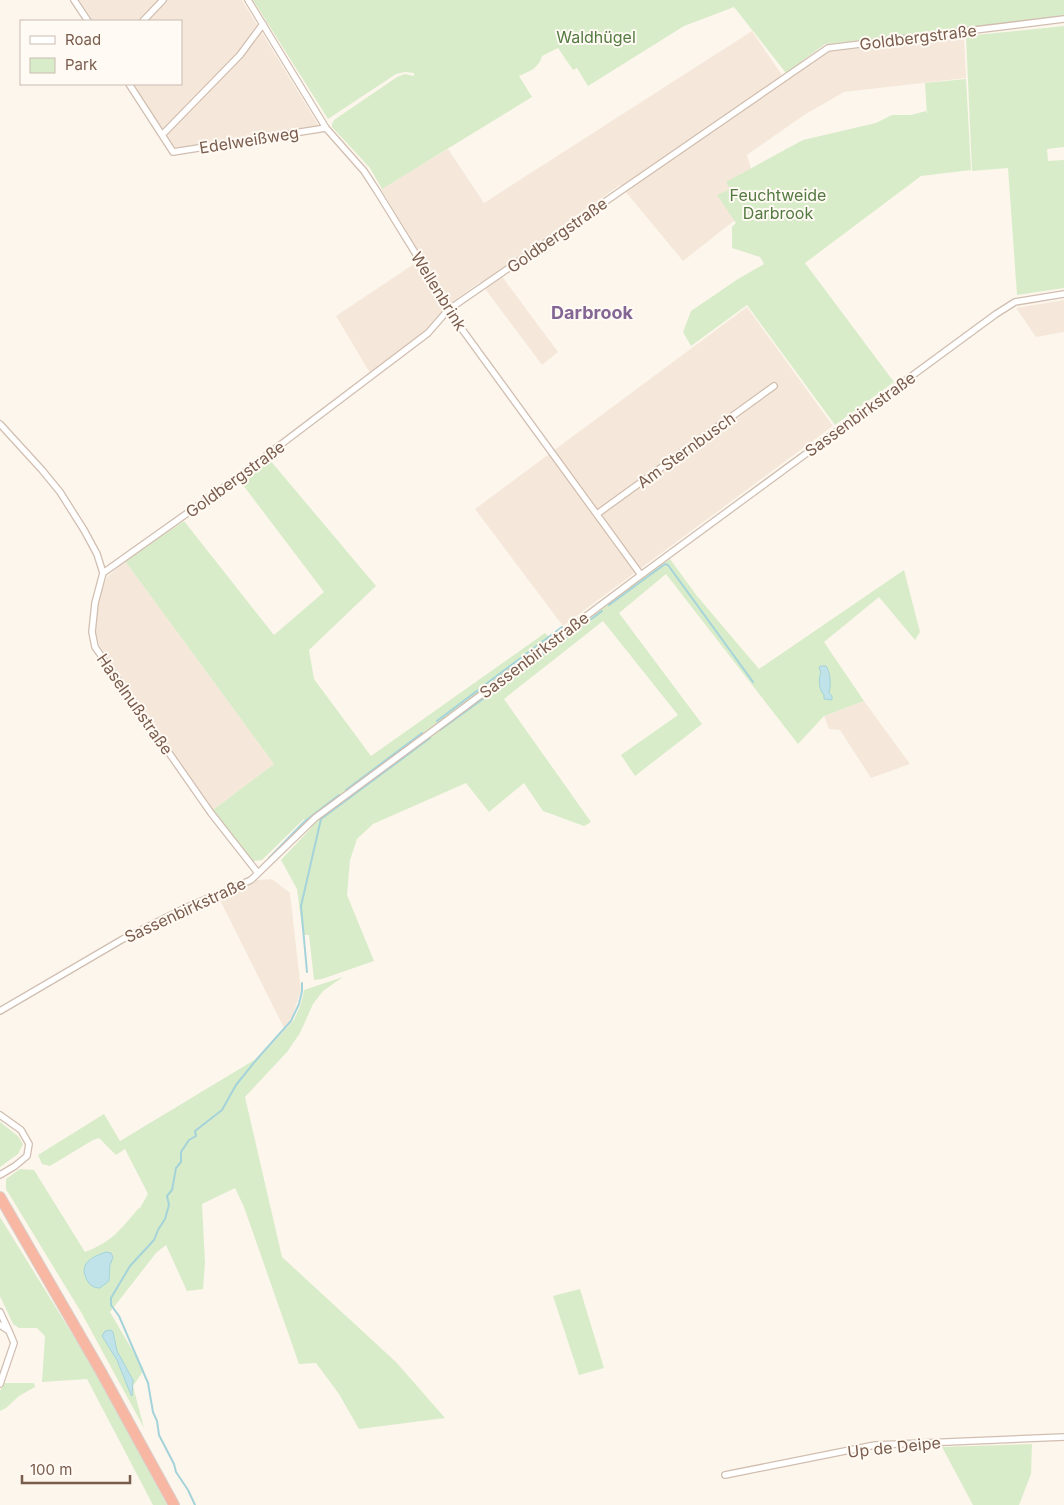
<svg xmlns="http://www.w3.org/2000/svg" width="1064" height="1505" font-family="Inter,sans-serif">
	<style>
		.residential { fill: #f5e8da }
		.green { fill: #d8ecc9 }
		.water { fill: #bfe3e8; stroke: #a5d3da }
		.lines { fill: none; stroke-linecap: round; stroke-linejoin: round }
		.stream { stroke: #a5d3da; stroke-width: 2 }
		.street-casing { stroke: #d1beb0; stroke-width: 8 }
		.highway-casing { stroke: #dad1cd; stroke-width: 12 }
		.street { stroke: #fff; stroke-width: 5.5 }
		.highway { stroke: #f7b7a3; stroke-width: 10 }
		.labels { text-anchor: middle; stroke-width: 4; stroke-linejoin: round; paint-order: stroke }
		.park-label { font-size: 16px; fill: #537a41; stroke: #fffaf3 }
		.street-label { font-size: 16px; fill: #7a5c4d; stroke: #fffaf3 }
		.neighbourhood-label { font-size: 18px; font-weight: bold; fill: #846695; stroke: #fffaf3 }
	</style>
	<rect width="100%" height="100%" fill="#fdf6ec"/>
	<path class="residential" d="M79 0H242L319 126 175 148 133 84H181V21H93Z
		M752 31 786 81 829 52 964 36 966 78 844 92 804 115 747 155 754 179 735 220 683 261 620 185 498 271 558 352 542 365 480 282 455 300 422 334 370 373 336 316 423 258 381 189 448 149 484 203Z
		M1064 300V332L1036 337 1016 308Z
		M747 307 833 426 563 626 475 509Z
		M125 561 274 764 213 810 99 645 95 631 100 594 107 577Z
		M864 701 910 764 871 778 840 730 829 729 824 716Z
		M272 879 290 893 301 990 292 1018 284 1028 218 896 256 880Z"/>
	<path class="green" d="M253 0H1064V17L825 44 786 73 734 7 684 26 588 86 577 68 573 70 558 48 542 56C539 68 530 71 519 76L532 97 382 189 370 168 332 127V124L334 120 397 77 405 74 414 76V73L405 72 396 74 328 119Z
		M1064 26V147L1047 149 1048 161 1064 160V288L1017 295 1008 168 972 171 966 36Z
		M966 79 971 170 921 176 805 263 894 382 835 425 747 305 691 346 683 332 691 311 738 279 764 264 760 257 732 248V227L736 223 717 195 730 189 726 182 803 140 876 123 892 115H911L926 111 927 115 925 83Z
		M269 459 376 586 309 650 314 679 371 756 545 633 556 644 643 577 670 559 697 596 759 669 904 570 920 632 915 640 879 597 824 642 864 701 824 716 798 744 666 574 619 613 702 724 635 776 621 755 678 715 603 621 504 699 591 822 584 826 543 811 524 783 489 812 466 783 373 824 357 839 350 860 347 895 374 961 322 979 314 980 309 935H303L297 889 281 860 311 828 304 819 262 860 253 861 213 810 274 764 125 561 184 521 274 635 324 592 240 481Z
		M343 977 323 991 313 1004 300 1033 287 1052 245 1097 282 1257 396 1362 445 1418 359 1429 339 1394 316 1363 299 1364 244 1207 235 1188 202 1204 205 1263 203 1289 187 1291 166 1245 156 1253 110 1312 144 1370 133 1386 144 1428 81 1312 6 1189V1179L20 1169 34 1170 85 1252C113 1241 119 1231 138 1209L140 1208 148 1194 125 1149 116 1155 99 1138 93 1140 50 1166 42 1164 38 1155 104 1114 120 1141 261 1056 294 1020 301 1004 304 990Z
		M0 1122 18 1136 23 1144 18 1154 0 1167Z
		M0 1217 100 1379 167 1505H153L87 1379 42 1382 45 1336 37 1328H19L13 1324 0 1296Z
		M580 1289 604 1368 579 1375 553 1296Z
		M3 1383H34L35 1387 19 1396 6 1408 0 1411V1391Z
		M1032 1444 1031 1474 1019 1505H973L942 1447Z"/>
	<path class="water" d="M820 666H826C831 674 831 685 829 693L832 696V700L824 699V695C819 690 818 679 821 672L819 668Z
		M106 1252 111 1253 113 1257 110 1265 109 1281 100 1288C94 1288 89 1285 87 1280 78 1263 92 1257 106 1252Z
		M111 1330 113 1332 117 1351 133 1380 132 1396 131 1395 117 1360 102 1336 105 1331Z"/>
	<g class="lines">
		<path class="stream" d="M609 605 665 564 668 565 753 682
			M514 677 602 611
			M437 721 562 627
			M440 730 505 683
			M346 790 422 733
			M269 858 304 822 339 795
			M307 972 301 906 321 819 430 738
			M195 1505 188 1490 176 1472 174 1464 159 1435 157 1421 153 1412 148 1383 119 1316 111 1305V1298L130 1266 154 1240 158 1230 165 1219 169 1205 167 1196 172 1190 176 1168 181 1162V1152L189 1140 196 1136 195 1131 222 1110 236 1085 257 1059 291 1021 299 1004 302 991V983"/>
		<g class="street-casing">
			<path id="street" d="M74 0 88 21
				M248 0 326 128 364 171 377 191 419 259 448 310 641 575
				M143 21 163 0
				M129 84 173 152 326 128
				M162 135 240 55 263 24
				M0 424 42 470 60 492 84 530 97 554 103 573 95 603 92 632 95 647 211 813 258 873
				M597 514 774 386
				M103 573 234 480 428 333 448 310 828 48 1064 19
				M0 1011 123 939 183 909 251 880 315 818 434 730 641 575 996 314 1015 302 1064 294
				M0 1115 21 1130 29 1144 27 1156 15 1166 0 1175
				M0 1312 8 1329
				M0 1325 9 1331 14 1343 0 1384
				M725 1475 875 1445 1064 1437"/>
		</g>
		<g class="highway-casing">
			<path id="highway" d="M0 1197 100 1370 174 1505"/>
		</g>
		<use href="#street" class="street"/>
		<use href="#highway" class="highway"/>
	</g>
	<g class="labels">
		<g class="park-label">
			<text x="596" y="43">Waldhügel</text>
			<text x="778" y="201">Feuchtweide<tspan x="778" dy="18">Darbrook</tspan></text>
		</g>
		<g class="street-label">
			<text transform="translate(918 37) rotate(-7)" y="6">Goldbergstraße</text>
			<text transform="translate(249 140) rotate(-9)" y="6">Edelweißweg</text>
			<text transform="translate(557 235) rotate(-35)" y="6">Goldbergstraße</text>
			<text transform="translate(439 291) rotate(58)" y="6">Wellenbrink</text>
			<text transform="translate(860 414) rotate(-36)" y="6">Sassenbirkstraße</text>
			<text transform="translate(686 450) rotate(-36)" y="6">Am Sternbusch</text>
			<text transform="translate(235 479) rotate(-36)" y="6">Goldbergstraße</text>
			<text transform="translate(534 655) rotate(-37)" y="6">Sassenbirkstraße</text>
			<text transform="translate(135 704) rotate(55)" y="6">Haselnußstraße</text>
			<text transform="translate(185 910) rotate(-25)" y="6">Sassenbirkstraße</text>
			<text transform="translate(894 1447) rotate(-6)" y="6">Up de Deipe</text>
		</g>
		<g class="neighbourhood-label">
			<text x="592" y="319">Darbrook</text>
		</g>
	</g>
	<rect x="20" y="20" width="162" height="65" fill="#fffaf3" stroke="#cabbb1"/>
	<rect x="30" y="36" width="25" height="8" fill="#ffffff" stroke="#cabbb1"/>
	<text x="65" y="45" font-size="15" fill="#7a5c4d">Road</text>
	<rect x="30" y="58" width="25" height="15" fill="#d8ecc9" stroke="#cabbb1"/>
	<text x="65" y="70" font-size="15" fill="#7a5c4d">Park</text>
	<path d="M22 1475v8h108v-8" fill="none" stroke="#7a5c4d" stroke-width="2.5"/>
	<text x="30" y="1475" font-size="15" fill="#7a5c4d" stroke="#fffaf3" stroke-width="4" paint-order="stroke">100 m</text>
</svg>
